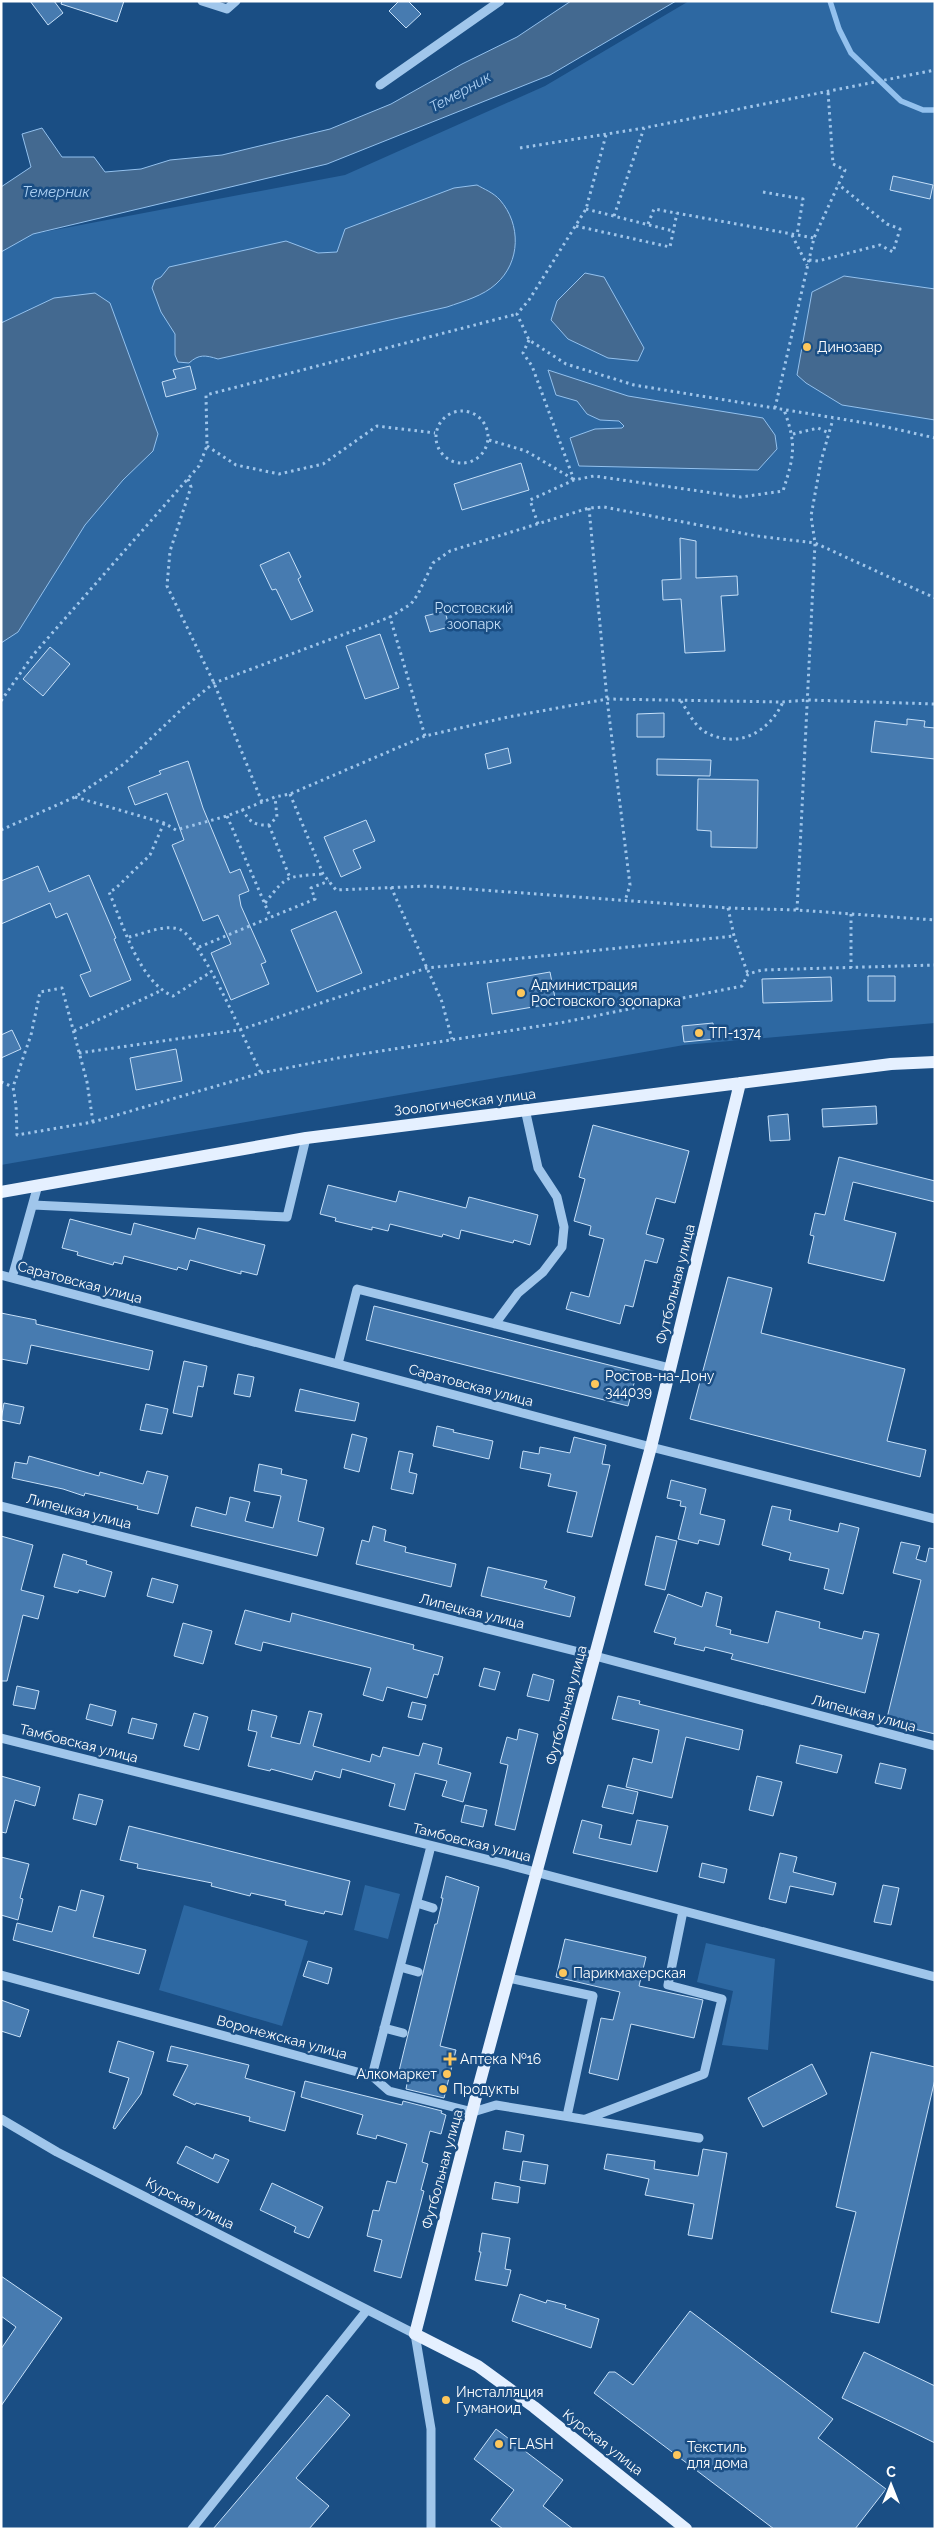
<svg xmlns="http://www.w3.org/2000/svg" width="936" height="2530" font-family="Raleway,sans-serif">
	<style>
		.green { fill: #2d68a2 }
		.water { fill: #436990; stroke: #93c1ee }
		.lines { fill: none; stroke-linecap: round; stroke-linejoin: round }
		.stream { stroke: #93c1ee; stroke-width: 5.5 }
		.building { fill: #477bb0; stroke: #c5dff8 }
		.path { stroke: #a0c6eb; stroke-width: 3; stroke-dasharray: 2.5 4; stroke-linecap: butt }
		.minor { stroke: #a0c6eb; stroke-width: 9 }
		.major { stroke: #e5f0ff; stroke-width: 12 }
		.poi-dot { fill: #fdc75c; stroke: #1a4e84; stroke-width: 2 }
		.labels { text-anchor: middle; stroke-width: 5; stroke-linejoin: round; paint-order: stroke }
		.poi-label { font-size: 14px; fill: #fff; stroke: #1a4e84; text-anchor: start }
		.park-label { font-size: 14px; fill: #c5dff8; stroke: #1a4e84 }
		.street-label { font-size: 14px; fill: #fff; stroke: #1a4e84 }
		.water-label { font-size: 15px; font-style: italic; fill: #acd0f3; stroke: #1a4e84 }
	</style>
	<rect width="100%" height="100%" fill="#1a4e84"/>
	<path class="green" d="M689 1H935V1023L684 1045 1 1165V252L33 234 345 175 545 86Z
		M365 1885 400 1894 388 1939 354 1930Z
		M184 1905 308 1941 282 2026 159 1990Z
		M706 1943 775 1959 768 2050 722 2045 733 1991 697 1982Z"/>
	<path class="water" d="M571 1H676L550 75 327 164 33 234 1 252V187L31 167 22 134 42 128 62 157H94L105 172 141 169 170 160 222 155 330 129 391 104 462 64 517 37Z
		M477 185C484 189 494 193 500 200 521 224 521 262 496 284 483 296 464 301 447 307L218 359C205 355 199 354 189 363L178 362 175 355V334L161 312 152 288 155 280 161 277 169 267 286 241 318 253 337 252 345 229 454 188Z
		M585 273 604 277 644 348 638 361 608 358 568 339 551 320 557 301Z
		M844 276 935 289V420L842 405 806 383 797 375 812 292Z
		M95 293 110 303 158 434 153 451 123 480 85 525 18 632 1 643V323L54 298Z
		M548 370 628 396 763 418 775 435 777 449 758 470 579 466 570 438 595 429 622 428 624 426 619 421 600 420 587 414 577 401 556 395Z"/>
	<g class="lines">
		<path class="stream" d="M830 1 839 29 851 53 901 101 923 110H935"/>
	</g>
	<path class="building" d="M30 1H54L63 13 48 25Z
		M62 1H124L117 22 61 4Z
		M399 1H408L421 14 406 28 389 11Z
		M893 176 933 185 930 199 890 190Z
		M190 366 196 389 166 397 162 382 176 378 173 370Z
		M521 463 529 490 462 510 454 484Z
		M680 538 696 541V578L737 576 738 595 721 596 725 651 685 653 681 599 663 600 662 580 681 579Z
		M289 552 301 577 298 579 313 611 291 620 276 589 272 590 260 565Z
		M445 611 449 627 430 632 425 616Z
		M380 634 399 688 365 699 346 646Z
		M50 647 70 664 43 696 23 679Z
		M664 713V737H637V714Z
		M907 719 925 721 924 727 935 728V759L871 752 875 721 907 725Z
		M508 748 511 763 488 769 485 754Z
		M657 759 711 760 710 776 657 775Z
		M188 761 203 808 230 873 240 869 249 891 239 895 241 906 266 962 261 964 269 984 231 1000 211 953 231 944 218 915 203 921 172 845 184 840 167 793 135 805 128 787 161 774 159 771Z
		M698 779 758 780 757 848 711 847V831L697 830Z
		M366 820 375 841 353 850 361 868 341 877 324 837Z
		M38 866 49 892 89 875 116 938 114 939 131 980 90 997 80 975 91 971 67 913 56 918 50 903 1 924V881Z
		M336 911 362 973 317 992 291 930Z
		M550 972 556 1003 492 1014 487 983Z
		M868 976H895V1001H868Z
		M831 977 832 1001 763 1003 762 979Z
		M713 1023 715 1039 684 1042 682 1026Z
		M12 1030 21 1049 1 1058V1035Z
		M176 1049 182 1081 136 1090 130 1058Z
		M876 1106 877 1124 823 1127 822 1109Z
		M788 1114 790 1140 770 1141 768 1116Z
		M593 1125 689 1151 675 1203 656 1198 646 1234 664 1239 657 1263 645 1260 633 1307 625 1305 620 1324 566 1309 571 1292 589 1297 604 1239 589 1235 591 1226 574 1221 585 1179 579 1177Z
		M839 1157 935 1181V1202L853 1182 844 1220 896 1233 884 1281 808 1263 814 1236 810 1235 815 1213 825 1215Z
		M328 1185 396 1202 399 1191 466 1208 469 1197 538 1215 530 1245 514 1240 513 1243 461 1230 459 1239 443 1234 442 1237 390 1224 388 1231 372 1227V1230L335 1221 336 1218 320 1214Z
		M70 1219 131 1235 134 1223 195 1239 198 1228 265 1245 257 1275 241 1271V1274L190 1260 187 1270 178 1267 177 1270 124 1256 122 1264 114 1262 113 1265 77 1255 78 1252 62 1248Z
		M728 1277 772 1288 761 1333 905 1369 887 1441 926 1450 920 1477 690 1419Z
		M374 1306 637 1372 628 1406 366 1340Z
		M1 1313 36 1320V1324L153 1351 149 1370 31 1345 27 1364 1 1359Z
		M184 1361 207 1366 203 1387 198 1386 192 1417 173 1413Z
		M238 1374 254 1377 250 1397 234 1394Z
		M300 1389 359 1403 355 1421 295 1411Z
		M4 1403 24 1407 20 1424 1 1420Z
		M146 1404 168 1409 162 1434 140 1430Z
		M437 1426 454 1430 453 1432 493 1441 489 1459 433 1446Z
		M352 1434 367 1438 359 1472 344 1468Z
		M574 1437 606 1445 602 1464 610 1465 592 1537 567 1532 577 1492 548 1486 551 1474 520 1468 523 1451 539 1454 540 1447 570 1453Z
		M399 1451 413 1454 409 1472 417 1474 413 1494 391 1489Z
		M29 1456 99 1476 100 1472 143 1484 147 1471 168 1476 158 1514 137 1509 138 1506 85 1493 84 1496 63 1489 12 1478 15 1462 27 1464Z
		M259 1464 282 1469 281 1474 307 1480 298 1521 324 1528 317 1556 191 1526 196 1507 226 1515 230 1497 250 1502 245 1521 273 1528 281 1496 254 1491Z
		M671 1480 706 1489 700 1514 725 1520 719 1545 699 1540 698 1544 678 1539 686 1507 680 1506 681 1501 667 1498Z
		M772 1506 791 1510 789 1520 838 1532 840 1523 859 1528 843 1594 824 1589 829 1569 789 1560 791 1553 762 1545Z
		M373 1526 386 1530 384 1541 406 1547 405 1552 456 1564 451 1587 356 1564 362 1540 369 1542Z
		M1 1536 33 1545 21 1590 44 1596 38 1619 23 1615 7 1681H1Z
		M656 1536 677 1541 665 1590 645 1585Z
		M901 1542 920 1546 916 1559 926 1562 929 1548 935 1549V1734L886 1722 921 1580 893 1573Z
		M63 1554 87 1561 86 1564 112 1572 105 1597 79 1590 78 1593 54 1587Z
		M488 1567 547 1581 544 1588 575 1597 570 1617 481 1596Z
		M152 1578 178 1585 173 1603 147 1596Z
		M706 1592 722 1597 716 1626 731 1630 730 1634 768 1643 776 1611 820 1622 819 1628 862 1639 864 1631 879 1634 865 1693 731 1659 733 1654 705 1647 704 1651 674 1644 676 1638 654 1632 668 1594 702 1607Z
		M245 1610 290 1622 292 1613 414 1645 413 1649 443 1657 438 1675 434 1674 427 1698 387 1687 383 1701 363 1695 371 1668 263 1642 261 1651 235 1644Z
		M183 1623 212 1631 203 1664 174 1656Z
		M484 1668 500 1672 495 1690 479 1686Z
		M533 1674 554 1680 549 1701 527 1696Z
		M17 1686 39 1691 35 1709 13 1705Z
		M618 1696 640 1701 639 1704 743 1730 739 1750 686 1737 672 1798 626 1787 633 1758 652 1763 659 1730 612 1719Z
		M412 1702 426 1705 422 1720 408 1717Z
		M90 1704 116 1711 112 1726 86 1719Z
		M252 1710 277 1716 271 1737 300 1744 309 1711 322 1714 313 1746 370 1762 372 1754 380 1757 383 1747 419 1756 423 1743 442 1748 438 1764 471 1773 463 1802 442 1796 447 1781 415 1773 405 1810 389 1806 395 1784 342 1769 340 1778 315 1771 312 1780 271 1769 270 1771 248 1766 257 1732 248 1730Z
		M194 1713 208 1717 199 1750 184 1746Z
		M132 1718 157 1724 153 1739 128 1733Z
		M519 1729 538 1734 515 1830 495 1825 508 1765 500 1763 507 1737 517 1740Z
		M800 1745 842 1755 837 1773 796 1763Z
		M880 1763 906 1769 901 1789 875 1783Z
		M1 1776 40 1787 35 1806 15 1800 6 1833 1 1832Z
		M757 1776 782 1782 773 1816 749 1810Z
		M608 1785 638 1792 633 1814 602 1807Z
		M79 1794 103 1800 96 1825 73 1819Z
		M465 1805 487 1810 483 1827 461 1822Z
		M582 1820 602 1825 599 1838 631 1845 637 1820 668 1826 657 1872 573 1853Z
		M129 1826 350 1881 342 1915 325 1911 324 1914 285 1905 286 1901 251 1893 250 1896 211 1886 212 1883 137 1868 138 1864 120 1860Z
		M780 1853 797 1857 793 1872 836 1883 833 1895 790 1886 786 1903 769 1899Z
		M1 1857 29 1864 20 1898 23 1899 18 1920 1 1915Z
		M702 1863 727 1869 724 1883 699 1877Z
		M446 1876 479 1887 440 2046 456 2050 444 2098 406 2089 409 2073 399 2071 435 1924H437L443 1898H441Z
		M883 1885 899 1888 891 1925 874 1922Z
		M81 1890 104 1896 93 1937 146 1950 139 1974 13 1940 17 1923 52 1932 59 1906 76 1911Z
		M565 1939 646 1957 639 1986 703 2000 694 2038 631 2024 618 2080 589 2073 601 2018 613 2020 620 1992 556 1977Z
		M308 1961 332 1968 328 1984 303 1976Z
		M1 2000 29 2010 20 2037 1 2031Z
		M118 2041 154 2052 141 2094 115 2129 113 2128 129 2078 109 2072Z
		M171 2046 249 2065 245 2078 295 2092 285 2131 249 2121 250 2117 196 2103 195 2105 173 2095 188 2065 167 2061Z
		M871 2052 935 2067V2079L879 2323 831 2312 856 2212 836 2207Z
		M812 2064 827 2094 763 2127 748 2098Z
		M305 2081 402 2105 403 2101 442 2111 441 2113 446 2115 441 2134 430 2131 422 2162 428 2164 421 2190 424 2191 401 2278 374 2271 382 2240 367 2236 373 2210 379 2211 387 2181 396 2183 407 2144 377 2135 376 2139 357 2134 363 2115 301 2097Z
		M506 2131 524 2135 521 2152 503 2149Z
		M186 2146 213 2159 215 2154 229 2160 218 2183 177 2163Z
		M703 2149 727 2153 712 2239 688 2235 694 2204 645 2195 649 2179 604 2169 607 2154 655 2161 654 2169 698 2176Z
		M523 2161 548 2165 545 2184 520 2180Z
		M495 2182 520 2187 518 2203 492 2199Z
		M272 2183 323 2207 309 2238 294 2232 296 2227 260 2210Z
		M482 2233 510 2238 505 2269 511 2270 507 2286 475 2280 481 2252H479Z
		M1 2276 62 2318 1 2406V2349L16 2327 1 2316Z
		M520 2294 546 2303 547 2300 566 2305 565 2308 599 2319 591 2348 512 2321Z
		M690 2311 833 2419 818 2438 886 2489 855 2529H774L594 2393 609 2372H615L633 2385Z
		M864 2352 935 2386V2443L842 2398Z
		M327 2395 350 2415 296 2478 329 2506 309 2529H213Z
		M496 2429 563 2480 543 2506 573 2529H503L491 2520 514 2490 474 2459Z"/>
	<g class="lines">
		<path class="path" d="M606 135 586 209 529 300 517 314 529 340 566 364 634 385 878 425 935 438
			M520 148 644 128 935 70
			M763 192 803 199 797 235
			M586 209 673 231
			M614 216 644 128
			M648 224 654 209 814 238
			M576 226 670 247 677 213
			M792 235 807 265
			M809 260 818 261 880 245 893 252 900 229 887 224 838 184
			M529 340 523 353 532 366 574 480
			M775 408 814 238 845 170 833 164 828 92
			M436 437a26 26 0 1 1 52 0a26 26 0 1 1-52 0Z
			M793 434 818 428 829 433
			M489 440 526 451 573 479
			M207 446 236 465 279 474 323 464 377 426 435 433
			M188 479 191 487 170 551 167 586 214 683 262 802
			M589 508 607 699 630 885 625 901
			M538 524 530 500 574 480 594 476 741 497 783 491C794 456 797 445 784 410
			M1 701 33 655 199 466 207 446 206 395 517 314
			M681 701C688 712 695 727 707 733 739 749 769 732 783 702
			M425 736 390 617 411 604 418 594 433 563 450 551 589 508 604 507 757 536 815 543 935 598
			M290 794 323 874 336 890 427 886 728 908 797 910 935 920
			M75 797 164 823 176 830 227 816 275 797 290 794 425 736 508 717 607 699 783 702 809 700 935 704
			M242 809C249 821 254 826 269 825L277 817 275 797
			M227 816 270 916
			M164 823 150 855 115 889 109 892C123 924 139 982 173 996L211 972
			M269 825 290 878
			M1 830 75 797 124 764 183 708 214 683 390 617
			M391 887 442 1002 452 1039
			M265 903C288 874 286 877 323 874
			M728 908 734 936 748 974
			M797 910 815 543 811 516 821 461 833 419
			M851 914V968
			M129 937C143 934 167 923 181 930 203 942 247 1046 261 1073
			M199 947 315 899 311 888 329 881
			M74 1031 160 991
			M79 1053 239 1030 427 968 734 936
			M1 1082 13 1087
			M93 1122 87 1082 62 988 40 992 31 1035 13 1087 16 1105 17 1135 93 1122 261 1073 343 1057 565 1022 742 986 748 974 762 970 935 965"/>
		<path class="minor" d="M202 1 227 9 236 1
			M380 85 500 1
			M33 1205 287 1217 306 1138
			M1 1275 651 1447 935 1519
			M12 1278 38 1185
			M495 1324 518 1293 543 1272 562 1247 564 1227 557 1197 538 1168 525 1109
			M338 1364 357 1289 670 1368
			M1 1506 595 1656 935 1746
			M1 1738 509 1865 935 1977
			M417 1903 433 1908
			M400 1967 418 1972
			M1 1975 372 2076 389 2091 473 2112 496 2105 699 2138
			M508 1978 593 1996 567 2116
			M384 2028 403 2033
			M372 2076 431 1846
			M1 2119 57 2152 415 2334 431 2429V2529
			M586 2119 704 2074 722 1999 668 1985 683 1911
			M192 2529 367 2310"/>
		<path class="major" d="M1 1192 306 1138 891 1064 935 1062
			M686 2529 534 2407 478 2366 415 2334 478 2089 651 1447 740 1083"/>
	</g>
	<g class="poi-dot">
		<circle cx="807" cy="347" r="5"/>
		<circle cx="521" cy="993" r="5"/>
		<circle cx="699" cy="1033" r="5"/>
		<circle cx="595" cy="1384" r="5"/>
		<circle cx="563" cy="1973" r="5"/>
		<path d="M447.5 2051.5h5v5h5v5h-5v5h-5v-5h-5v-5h5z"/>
		<circle cx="447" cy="2074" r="5"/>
		<circle cx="443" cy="2089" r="5"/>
		<circle cx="446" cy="2400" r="5"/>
		<circle cx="499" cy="2444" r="5"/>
		<circle cx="677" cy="2455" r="5"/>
	</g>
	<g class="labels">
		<g class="poi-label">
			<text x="817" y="352">Динозавр</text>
			<text x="531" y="990">Администрация<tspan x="531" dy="16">Ростовского зоопарка</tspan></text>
			<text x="709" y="1038">ТП-1374</text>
			<text x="605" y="1381">Ростов-на-Дону<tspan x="605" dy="16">344039</tspan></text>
			<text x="573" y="1978">Парикмахерская</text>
			<text x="460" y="2064">Аптека №16</text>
			<text x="437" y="2079" text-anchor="end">Алкомаркет</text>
			<text x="453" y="2094">Продукты</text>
			<text x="456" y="2397">Инсталляция<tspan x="456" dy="16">Гуманоид</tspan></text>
			<text x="509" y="2449">FLASH</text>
			<text x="687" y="2452">Текстиль<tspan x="687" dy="16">для дома</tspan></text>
		</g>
		<g class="park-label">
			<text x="474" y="613">Ростовский<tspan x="474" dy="16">зоопарк</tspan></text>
		</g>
		<g class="street-label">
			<text transform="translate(465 1102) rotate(-7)" y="5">Зоологическая улица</text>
			<text transform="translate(80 1282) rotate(15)" y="5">Саратовская улица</text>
			<text transform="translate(675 1284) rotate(-76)" y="5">Футбольная улица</text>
			<text transform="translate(471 1385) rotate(15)" y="5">Саратовская улица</text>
			<text transform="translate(79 1511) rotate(14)" y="5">Липецкая улица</text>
			<text transform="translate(472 1611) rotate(14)" y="5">Липецкая улица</text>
			<text transform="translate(566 1705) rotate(-75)" y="5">Футбольная улица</text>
			<text transform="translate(864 1713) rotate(15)" y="5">Липецкая улица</text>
			<text transform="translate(79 1743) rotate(14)" y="5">Тамбовская улица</text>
			<text transform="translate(472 1842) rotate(14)" y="5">Тамбовская улица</text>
			<text transform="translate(282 2037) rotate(15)" y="5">Воронежская улица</text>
			<text transform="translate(442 2169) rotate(-75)" y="5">Футбольная улица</text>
			<text transform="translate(190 2203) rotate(27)" y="5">Курская улица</text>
			<text transform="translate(603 2442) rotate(38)" y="5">Курская улица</text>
		</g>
		<g class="water-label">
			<text transform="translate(460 92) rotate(-29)" y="5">Темерник</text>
			<text x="56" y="197">Темерник</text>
		</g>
	</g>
	<rect width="936" height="2530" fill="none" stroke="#ffffff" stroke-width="5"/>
	<g transform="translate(891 2485)" stroke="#1a4e84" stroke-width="4" paint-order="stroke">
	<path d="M0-4L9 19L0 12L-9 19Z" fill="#ffffff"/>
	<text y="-8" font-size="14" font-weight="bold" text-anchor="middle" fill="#ffffff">С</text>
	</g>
</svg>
